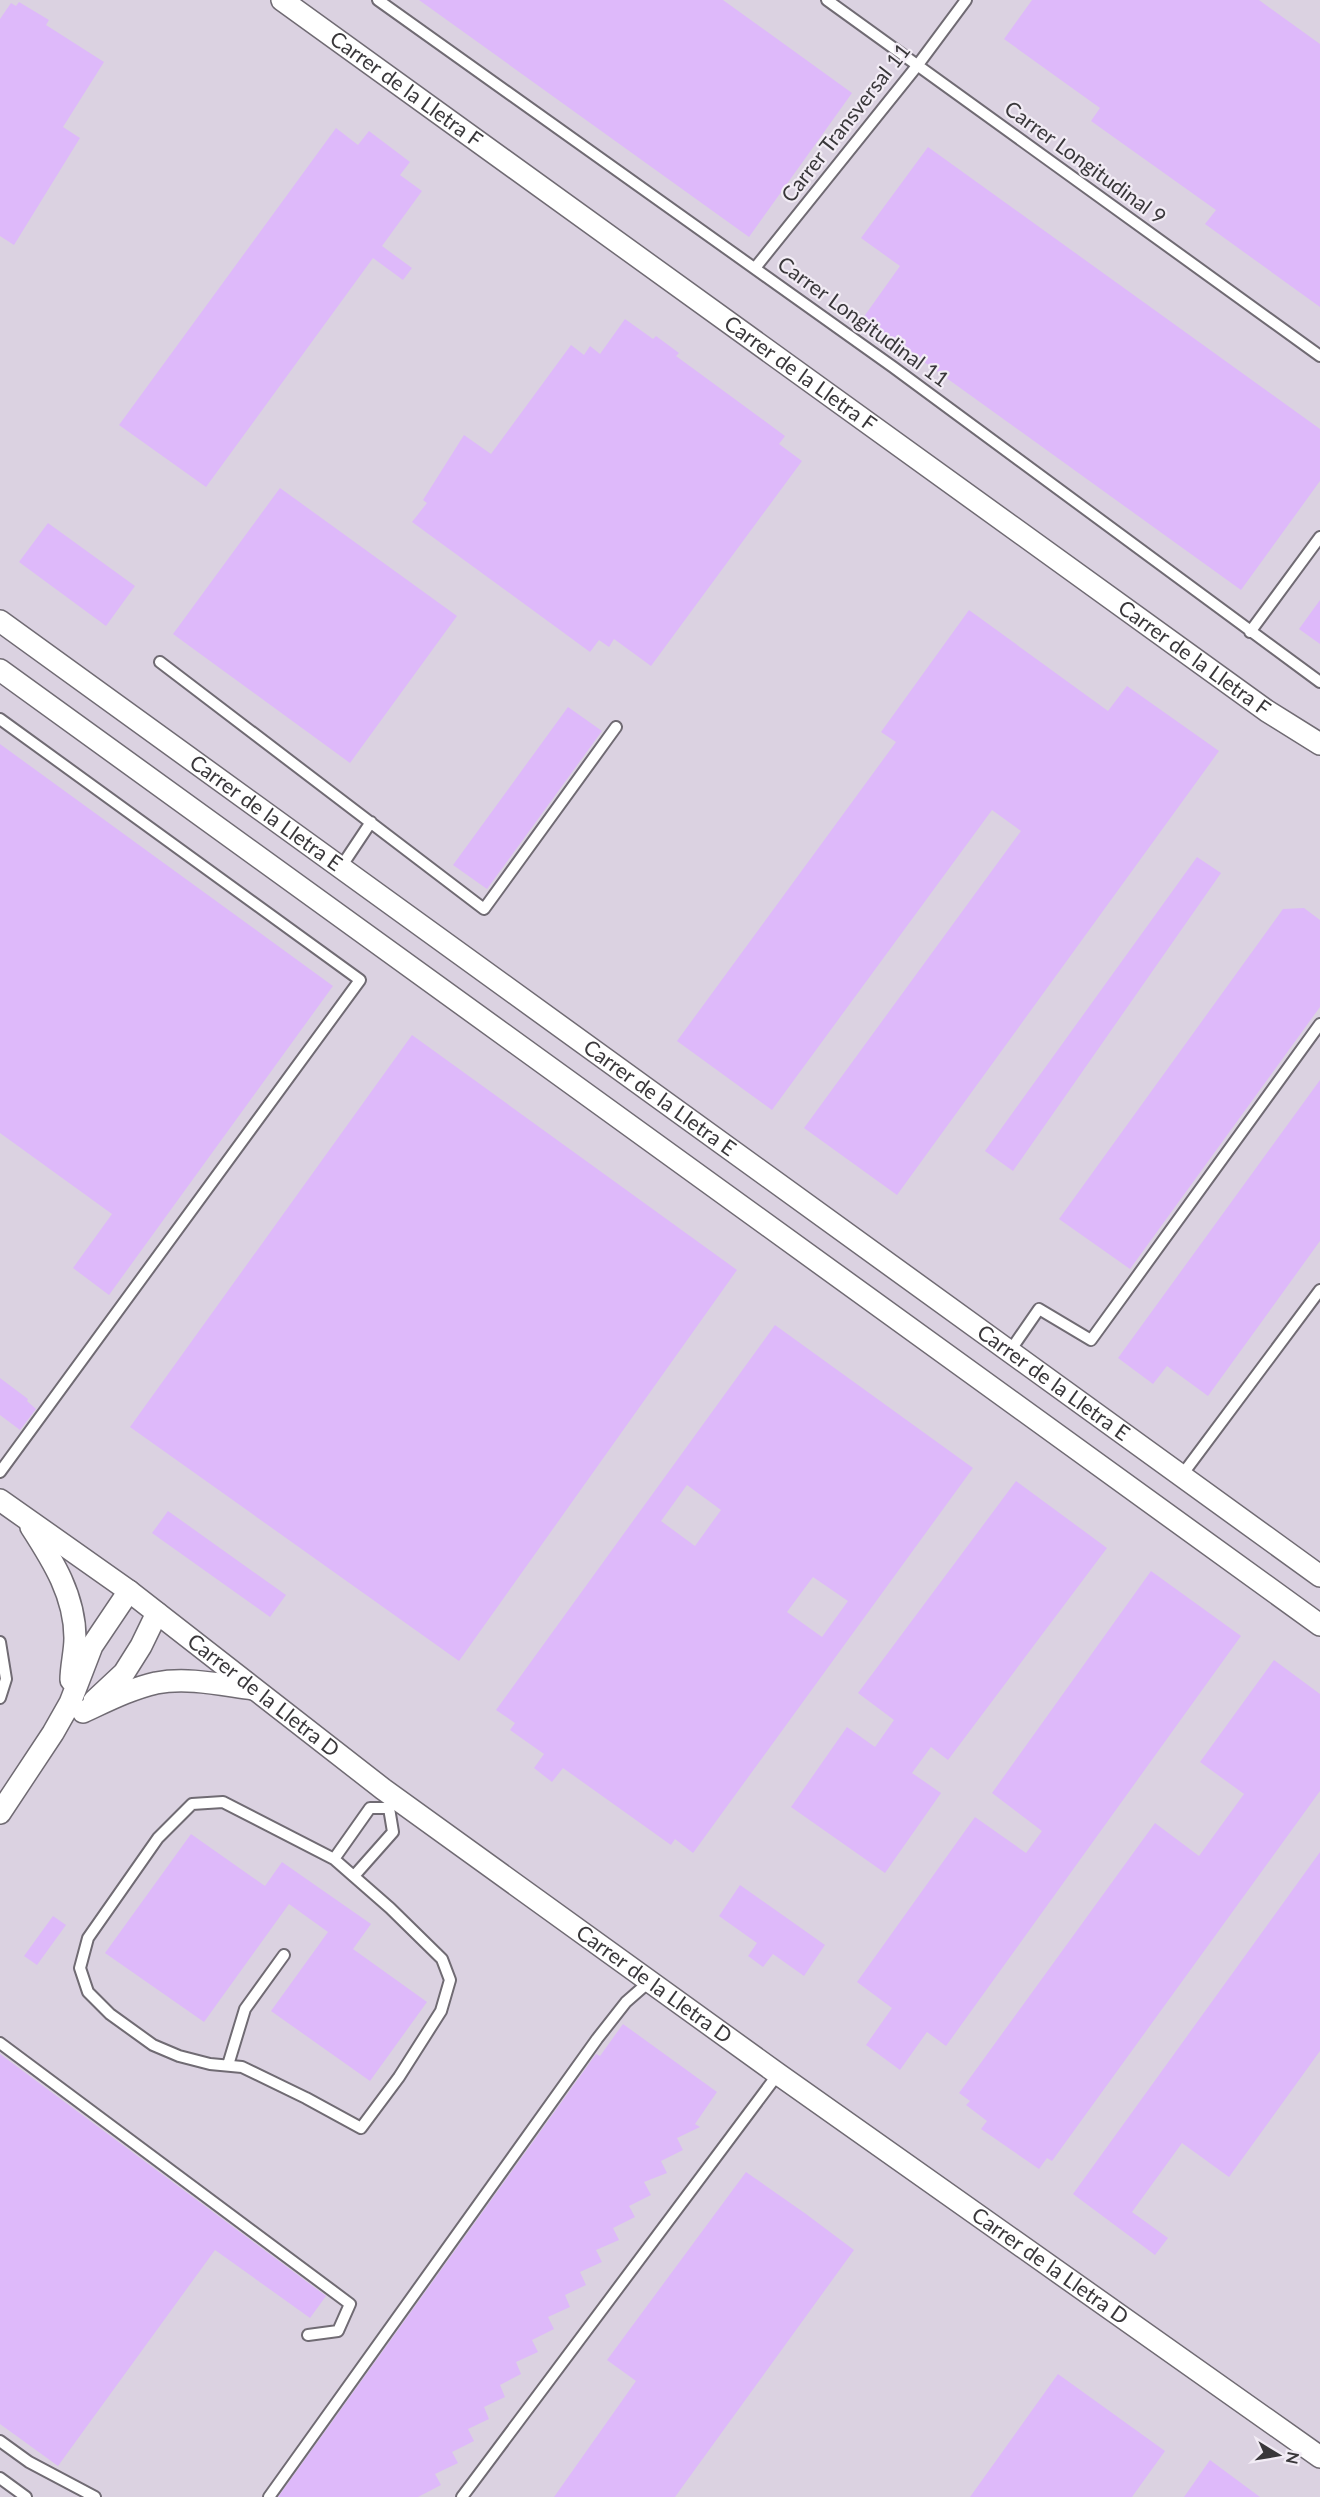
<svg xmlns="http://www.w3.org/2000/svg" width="1320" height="2497" font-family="Lato,sans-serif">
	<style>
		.built { fill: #dbd2e1 }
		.building { fill: #deb9fa; fill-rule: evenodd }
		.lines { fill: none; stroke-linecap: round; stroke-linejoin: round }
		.service-casing { stroke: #706b73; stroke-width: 14 }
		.minor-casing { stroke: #706b73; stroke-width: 24 }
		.service { stroke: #fff; stroke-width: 10 }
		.minor { stroke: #fff; stroke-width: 21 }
		.labels { text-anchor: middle; stroke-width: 4.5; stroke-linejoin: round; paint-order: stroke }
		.street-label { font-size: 21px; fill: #39373a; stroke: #f2ecf5 }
	</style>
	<rect width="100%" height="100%" fill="#e5dfe8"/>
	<path class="built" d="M0 0H1320V2497H0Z"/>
	<path class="building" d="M419 0H723L852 93 749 237Z
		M1032 0H1259L1320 44V307L1205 224 1216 210 1091 121 1100 108 1004 39Z
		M19 2 49 20 46 25 104 62 63 127 80 138 14 245 0 236V19L11 3 16 6Z
		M336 128 358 145 369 131 410 162 400 175 422 191 382 246 412 268 403 280 373 258 206 487 119 425Z
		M928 147 1320 429V481L1241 590 863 318 900 266 861 238Z
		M625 319 653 339 656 336 679 353 676 356 785 436 779 444 802 461 651 666 614 639 609 647 599 640 590 652 412 522 427 503 423 500 464 435 491 454 571 345 584 355 590 346 600 354Z
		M280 488 457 616 350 763 173 634Z
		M48 523 135 586 106 626 19 562Z
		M1320 600V644L1299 629Z
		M969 610 1108 711 1127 686 1219 751 897 1195 804 1128 1021 831 992 810 772 1110 677 1041 896 742 881 732Z
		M568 707 602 731 487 889 453 865Z
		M0 744 333 986 109 1295 73 1268 112 1214 0 1133Z
		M1197 857 1221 873 1013 1171 985 1151Z
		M1304 908 1320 920V1007L1130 1269 1059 1219 1283 909Z
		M412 1035 737 1270 459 1661 130 1427Z
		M1320 1080V1241L1208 1396 1167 1366 1153 1384 1118 1358Z
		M775 1325 973 1468 693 1853 675 1839 671 1845 563 1768 552 1782 534 1768 544 1754 510 1730 515 1723 496 1710ZM687 1485 721 1510 695 1546 661 1521ZM813 1577 848 1601 822 1637 787 1612Z
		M0 1378 28 1399 27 1401 36 1409 20 1430 0 1415Z
		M1016 1481 1107 1548 948 1760 931 1747 912 1773 941 1793 885 1873 791 1807 847 1727 875 1747 894 1720 858 1693Z
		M168 1511 286 1595 270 1617 152 1533Z
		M1151 1571 1241 1636 946 2046 927 2032 900 2070 866 2045 892 2008 857 1982 975 1817 1026 1853 1042 1831 992 1793Z
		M1274 1660 1320 1694V1791L1052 2161 1047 2158 1039 2169 981 2129 987 2121 966 2105 970 2101 959 2093 1155 1823 1199 1856 1244 1794 1200 1762Z
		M191 1834 265 1886 282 1862 371 1924 353 1949 427 2002 370 2081 271 2011 328 1932 289 1904 204 2022 105 1953Z
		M1320 1852V2051L1229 2177 1182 2143 1132 2212 1168 2238 1155 2255 1073 2194Z
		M740 1885 825 1945 804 1976 773 1954 763 1967 748 1956 757 1943 719 1916Z
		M53 1916 66 1925 37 1965 24 1956Z
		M623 2024 717 2092 695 2124 700 2127 677 2138 683 2150 661 2161 667 2173 644 2182 651 2195 629 2206 635 2217 613 2228 619 2240 596 2250 602 2262 580 2272 586 2285 565 2295 570 2307 548 2317 554 2329 532 2340 538 2352 516 2362 521 2374 500 2385 505 2397 484 2407 489 2419 468 2429 474 2441 452 2452 458 2463 435 2474 441 2485 418 2497H278L596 2054 600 2056Z
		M0 2054 326 2296 310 2318 215 2250 58 2466 0 2424Z
		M746 2172 806 2214 854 2250 675 2497H554L636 2381 607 2360Z
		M1058 2374 1165 2451 1132 2497H970Z
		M1210 2460 1260 2497H1184Z"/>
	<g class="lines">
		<g class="service-casing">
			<path id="service" d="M378 0 893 367 1320 682
				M827 0 1320 356
				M755 268 917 66 966 0
				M1250 632 1320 537
				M160 662 484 909 616 727
				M0 719 360 980 0 1472
				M341 867 371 822
				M1010 1351 1039 1309 1091 1340 1320 1024
				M1182 1475 1320 1290
				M0 1642 6 1679 0 1698
				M223 1802 334 1859 390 1908 442 1959 450 1980 441 2011 399 2077 361 2128 306 2098 242 2067 210 2064 179 2056 153 2045 110 2014 88 1992 80 1968 88 1938 158 1838 192 1804Z
				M334 1859 370 1808H389
				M354 1876 393 1832 389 1808 397 1798
				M0 2043 350 2304 338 2331 308 2335
				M228 2065 245 2009 284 1955
				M0 2441 29 2462 95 2497
				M0 2478 26 2497
				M269 2497 597 2039 626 2002 650 1981
				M462 2497 778 2074"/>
		</g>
		<g class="minor-casing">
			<g id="minor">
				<path id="s1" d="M282 0 1267 711 1320 744"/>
				<path id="s2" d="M0 621 1320 1576"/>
				<path d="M0 670 1320 1625"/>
				<path id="s3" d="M0 1500 129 1591 383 1789 778 2074 1320 2457"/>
				<path d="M31 1527C53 1561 75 1596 75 1638 75 1652 71 1666 71 1680"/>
				<path d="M94 1701 124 1673 141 1646 157 1613"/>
				<path d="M83 1712C107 1701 130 1689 156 1683 188 1677 222 1685 253 1689"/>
				<path d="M0 1813 53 1733 70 1703 92 1646 129 1591"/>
			</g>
		</g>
		<use href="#service" class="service"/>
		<use href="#minor" class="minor"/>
	</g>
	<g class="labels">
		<g class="street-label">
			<text dy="7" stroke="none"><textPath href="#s1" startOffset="153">Carrer de la Lletra F</textPath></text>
			<text transform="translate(846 123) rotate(-52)" y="7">Carrer Transversal 11</text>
			<text transform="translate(1085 163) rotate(36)" y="7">Carrer Longitudinal 9</text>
			<text transform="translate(863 322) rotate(36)" y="7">Carrer Longitudinal 11</text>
			<text dy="7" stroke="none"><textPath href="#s1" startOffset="639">Carrer de la Lletra F</textPath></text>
			<text dy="7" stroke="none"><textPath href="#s1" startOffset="1125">Carrer de la Lletra F</textPath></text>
			<text dy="7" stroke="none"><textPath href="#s2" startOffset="328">Carrer de la Lletra E</textPath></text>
			<text dy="7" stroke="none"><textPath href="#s2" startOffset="814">Carrer de la Lletra E</textPath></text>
			<text dy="7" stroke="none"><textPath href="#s2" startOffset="1300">Carrer de la Lletra E</textPath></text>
			<text dy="7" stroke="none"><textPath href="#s3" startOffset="328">Carrer de la Lletra D</textPath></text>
			<text dy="7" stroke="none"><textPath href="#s3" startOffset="814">Carrer de la Lletra D</textPath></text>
			<text dy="7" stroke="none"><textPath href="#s3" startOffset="1300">Carrer de la Lletra D</textPath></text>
		</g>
	</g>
	<g transform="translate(1278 2455) rotate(101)" stroke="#f2ecf5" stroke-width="4.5" paint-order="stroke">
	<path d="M0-4.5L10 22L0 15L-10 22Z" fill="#39373a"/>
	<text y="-9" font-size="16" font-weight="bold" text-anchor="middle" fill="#39373a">N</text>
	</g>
</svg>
